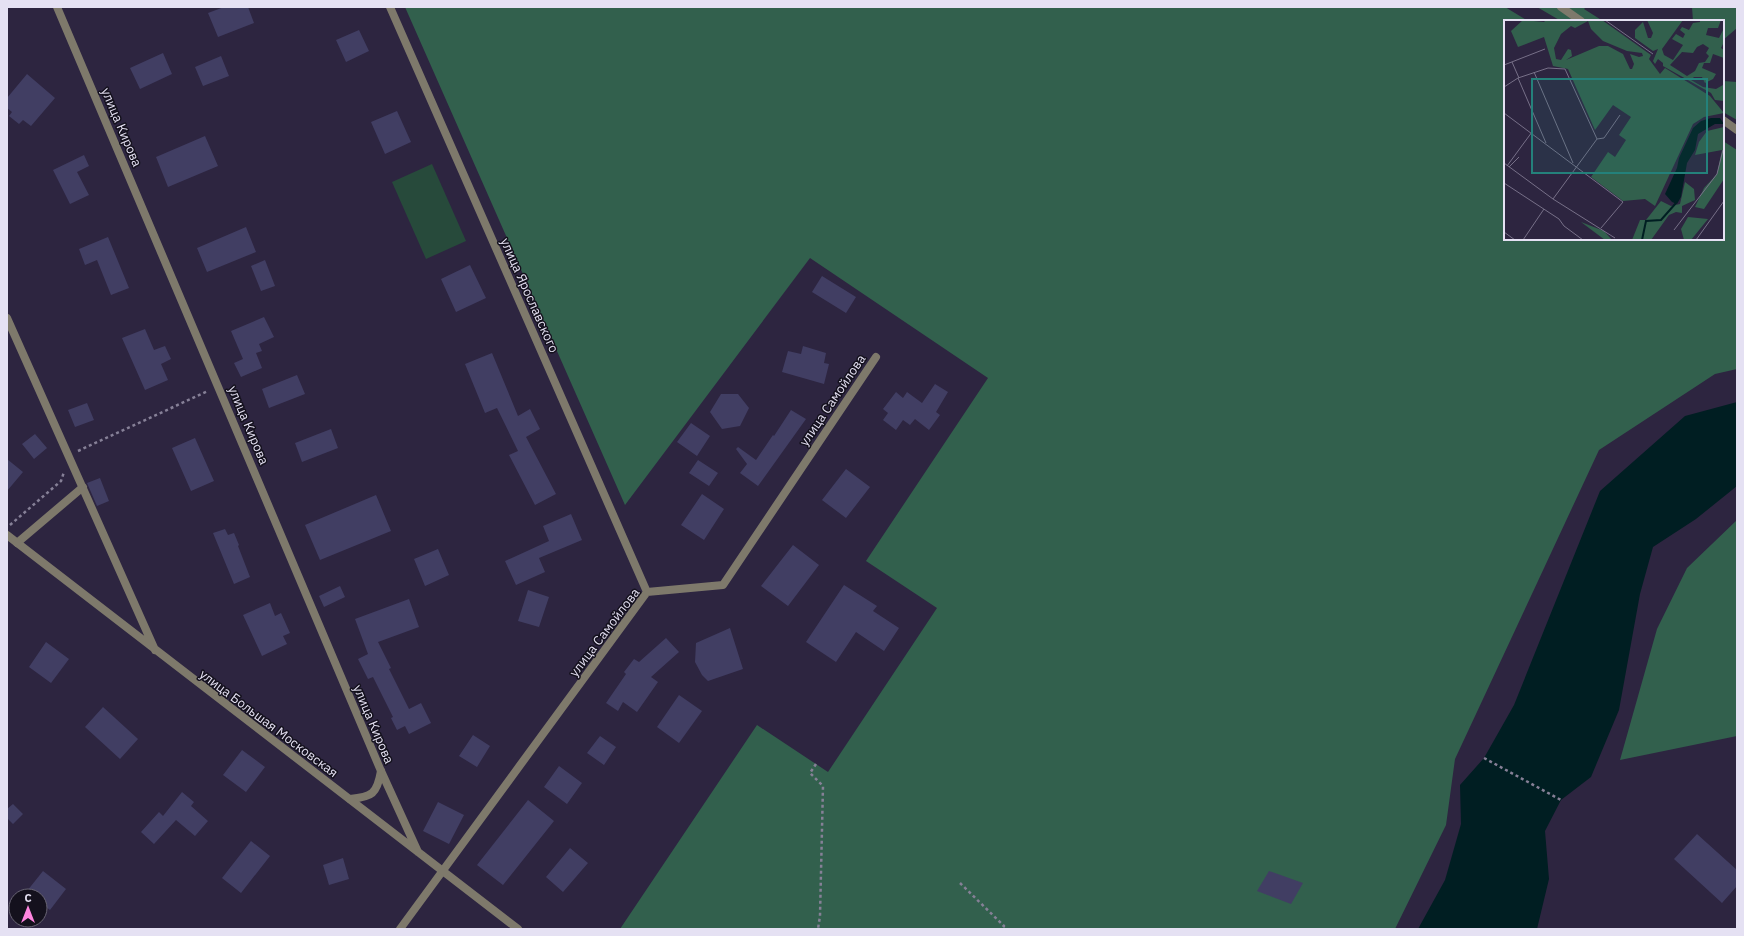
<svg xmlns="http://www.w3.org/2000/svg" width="1744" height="936" font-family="'IBM Plex Sans',sans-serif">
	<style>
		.green { fill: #274a3b }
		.forest { fill: #32604d }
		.water { fill: #001e22 }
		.building { fill: #413e63 }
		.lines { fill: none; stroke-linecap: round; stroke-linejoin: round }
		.path { stroke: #868097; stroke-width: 2.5; stroke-dasharray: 3 3; stroke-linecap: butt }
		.service { stroke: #7e796b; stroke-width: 8 }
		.minor { stroke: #7e796b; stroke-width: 8 }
		.labels { text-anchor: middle; stroke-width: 3; stroke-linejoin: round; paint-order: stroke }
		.street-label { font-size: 13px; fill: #e5e1f3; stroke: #14111d }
		.inset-river { fill: none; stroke: #001e22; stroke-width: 2 }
		.inset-road { fill: none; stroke: #777088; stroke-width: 1 }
		.view { fill: #24817b; fill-opacity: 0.15; stroke: #24817b; stroke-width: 2 }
		.inset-edge { fill: none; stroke: #e5e1f3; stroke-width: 2 }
	</style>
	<rect width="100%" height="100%" fill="#2d2540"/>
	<path class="green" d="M432 164 466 241 426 259 392 182Z"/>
	<path class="forest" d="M405 7H1505L1528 21H1505V239H1723V141L1737 150V369L1715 374 1599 450 1455 759 1446 825 1395 929H620L757 725 828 772 937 608 866 561 988 378 810 258 625 505Z
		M1537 7H1586L1584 9 1603 21H1561Z
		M1692 7H1737V28L1723 40V21H1693Z
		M1723 81 1737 82V120L1723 112Z
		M1737 520V736L1620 760 1657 629 1687 568Z"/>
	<path class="water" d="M1737 402V486L1696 519 1653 547 1640 594 1619 710 1591 777 1561 800 1545 831 1549 879 1537 929H1418L1445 880 1461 824 1460 785 1484 758 1514 705 1600 491 1685 416Z"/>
	<path class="building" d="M224 7H248L254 23 218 37 208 13Z
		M359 30 369 51 346 62 336 40Z
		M163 53 172 74 140 89 130 68Z
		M221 56 229 76 203 86 195 67Z
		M27 74 55 98 31 126 23 120 19 124 9 116 12 112 7 108V98Z
		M397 111 411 142 385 154 371 122Z
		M205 136 218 166 168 187 156 157Z
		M84 155 89 166 77 172 89 195 70 204 53 170Z
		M246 227 256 252 207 272 197 248Z
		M108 237 129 288 111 295 97 260 85 265 79 249Z
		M265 260 275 286 261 291 251 266Z
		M470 265 486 298 456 312 441 279Z
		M822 276 856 297 846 313 812 292Z
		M264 317 274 337 259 344 262 351 256 353 262 368 241 377 234 363 243 359 231 331Z
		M145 329 154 350 165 346 171 359 161 364 168 380 145 390 122 338Z
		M803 346 826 353 824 363 829 364 824 384 782 372 788 351 801 354Z
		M492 353 518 416 530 409 540 429 526 437 556 494 535 505 509 455 518 451 497 408 485 413 465 364Z
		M297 375 305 394 269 408 262 389Z
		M935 384 948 392 936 412 940 415 929 430 915 419 910 425 903 420 896 430 883 420 888 413 883 409 896 392 903 398 907 392 922 403Z
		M721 394H738L749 408 740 426 722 429 710 412Z
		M87 403 94 420 75 427 68 410Z
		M791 410 806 419 758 486 740 473 747 464 736 449 738 447 756 460 773 435 774 436Z
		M691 423 710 436 697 456 677 442Z
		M331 429 338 448 302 462 295 443Z
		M35 434 47 448 34 459 22 444Z
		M195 438 214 481 191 491 172 448Z
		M7 459 23 472 7 491Z
		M698 460 718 473 709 486 689 473Z
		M846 469 870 487 846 518 822 500Z
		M100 478 109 501 97 506 87 483Z
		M702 494 724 509 704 540 681 525Z
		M376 495 391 531 320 560 305 525Z
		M571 514 582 540 539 558 545 572 516 585 505 561 549 541 543 526Z
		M225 529 228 535 234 533 239 545 238 546 250 577 234 584 213 533Z
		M793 545 819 565 788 606 761 586Z
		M438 549 449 575 425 586 414 559Z
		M844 585 877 606 873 611 899 628 884 651 856 632 836 662 806 642Z
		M340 586 345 597 324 607 319 596Z
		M528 590 549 597 539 627 518 621Z
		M409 599 419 627 378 642 391 668 389 669 409 709 421 703 431 723 409 734 405 726 397 730 391 718 393 717 373 677 368 679 358 659 368 654 355 619Z
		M270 603 275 616 281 613 290 633 283 636 287 644 262 656 243 615Z
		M730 628 743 669 708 681 702 675 695 662 696 643Z
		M666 638 679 652 651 677 658 682 637 712 623 702 618 711 606 703 626 674 624 672 634 659 639 662Z
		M46 642 69 659 51 683 29 667Z
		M679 695 702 711 679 743 657 727Z
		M103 707 138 739 120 759 85 727Z
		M473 735 490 746 477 767 459 756Z
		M600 736 616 747 604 765 587 753Z
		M242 750 265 767 246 792 223 775Z
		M559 766 582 783 567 804 544 787Z
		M182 792 194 802 191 806 208 821 195 836 176 820 154 844 141 832 159 812 163 816Z
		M528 800 554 821 503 885 477 865Z
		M438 802 464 815 449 844 423 831Z
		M13 804 23 814 13 824 7 818V809Z
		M1697 834 1737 870V886L1722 903 1674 859Z
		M251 841 270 856 241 893 222 878Z
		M570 848 588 863 563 892 546 877Z
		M343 858 349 879 329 885 323 865Z
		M43 871 66 889 50 910 40 902V896H23Z
		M1269 871 1303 883 1291 904 1257 891Z"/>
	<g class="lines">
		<path class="path" d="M78 451 208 391
			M10 525 61 481 64 472
			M1484 758 1561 800
			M816 764 810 773 823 786 820 916 818 929
			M960 883 1004 926 1002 929"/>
		<path class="service" d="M1561 7 1581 21
			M1723 120 1737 130
			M17 543 83 487
			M350 799C372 797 377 794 381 771"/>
		<path class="minor" d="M57 7 381 771 418 852
			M390 7 647 592
			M7 318 155 650
			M7 535 518 929
			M400 929 647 592 723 585 876 357"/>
	</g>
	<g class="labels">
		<g class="street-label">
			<text transform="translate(122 127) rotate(67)" y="5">улица Кирова</text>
			<text transform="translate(530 295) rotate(66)" y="5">улица Ярославского</text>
			<text transform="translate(832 400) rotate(-56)" y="5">улица Самойлова</text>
			<text transform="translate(249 425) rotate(67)" y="5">улица Кирова</text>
			<text transform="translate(604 632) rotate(-53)" y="5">улица Самойлова</text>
			<text transform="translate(269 723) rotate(37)" y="5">улица Большая Московская</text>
			<text transform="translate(374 724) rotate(67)" y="5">улица Кирова</text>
		</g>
	</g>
	<g transform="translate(1504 20)">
		<rect width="220" height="220" fill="#2d2540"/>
		<path d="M19 0 40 2 42 0H98L147 35 145 39 156 54 161 48 206 76 220 93 200 97 189 104 151 186 141 179 119 181 87 157 104 132 111 137 122 120 115 115 127 97 109 85 91 110 64 49 49 46 40 17 14 27 7 11ZM84 1 87 9 99 21 123 31 138 33 139 36 135 37 126 34 130 44 128 49H126L119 34 104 26H95L62 40 68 36 67 30 64 29 57 40 52 39 50 28 57 14 67 6 71 8ZM143 0H179L158 29 160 35 169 40 179 25 168 19 172 14 179 18 181 14 176 10 178 7 185 10 189 3 196 2V0H217L214 8H204L202 15 215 18 220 8V22L217 28 220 30V38L209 34 206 43H200L198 48 212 54 209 59 201 63 198 57H190L187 60 199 67 212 69 219 65 220 57V81L211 80 207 73 159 46V43L154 39 151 44 149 41 154 29 149 31 131 18V10L139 2 144 18H147L149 13ZM199 24 205 28 202 33 205 36 201 42 195 43 191 51 183 56 166 45 178 32 189 33 193 27ZM220 107V159L200 189 191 187 200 168 213 154 218 130 191 135 195 122 203 111ZM181 162 190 169 191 180 178 186V193L172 192 165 195 147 220H128L136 200H142L157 181 167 186 176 184ZM184 197 204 199 187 220H180L177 209ZM77 202 100 211 108 220H101Z" fill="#32604d" fill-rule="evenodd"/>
		<path d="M207 98H216L220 104H211L194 114 191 130 183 143 177 177 173 184 168 182 161 174 173 148 175 138 189 108 197 101Z" fill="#001e22"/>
		<path class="inset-river" d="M138 220 142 201 157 200 172 183"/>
		<path class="inset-road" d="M101 0 149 34M8 42 15 58M0 45 41 29M30 52 69 143M14 58 42 123M0 67 14 58 44 48 61 49 93 119M0 93 119 182 97 208M0 143 49 179 111 218M3 146 28 112M5 147 15 137M0 163 55 199 60 206 79 220M49 179 93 119 100 118 116 95M170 210 213 154 219 130M0 212 11 220M19 220 40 189M192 220 220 181"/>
		<path class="view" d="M28 59H203V153H28Z"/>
		<rect width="220" height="220" class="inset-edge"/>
	</g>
	<rect width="1744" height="936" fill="none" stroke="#e5e1f3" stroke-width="16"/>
	<g transform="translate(28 908)"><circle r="19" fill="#14111d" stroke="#686473"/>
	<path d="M0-3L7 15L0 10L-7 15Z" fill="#fe85df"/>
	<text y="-6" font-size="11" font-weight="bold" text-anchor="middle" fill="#e5e1f3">С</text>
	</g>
</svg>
